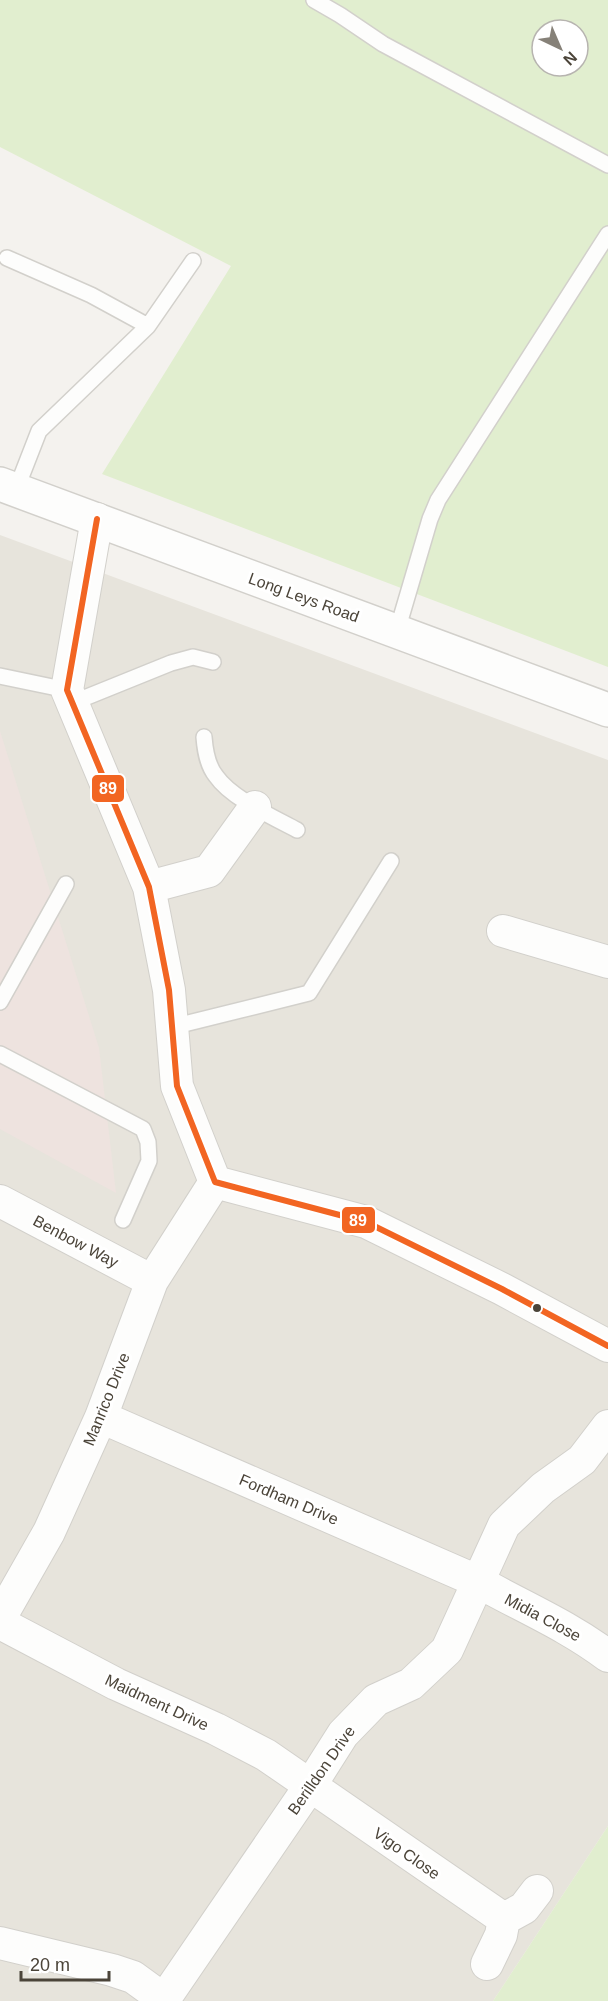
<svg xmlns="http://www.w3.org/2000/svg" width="608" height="2001" font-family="Arial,sans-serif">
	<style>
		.residential { fill: #e7e4dc }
		.medical { fill: #eee3df }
		.green { fill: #e1eecf; fill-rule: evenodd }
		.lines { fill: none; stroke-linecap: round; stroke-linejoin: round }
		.service-casing { stroke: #d2d0cb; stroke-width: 18 }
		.minor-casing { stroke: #d2d0cb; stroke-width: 34 }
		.tertiary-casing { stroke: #d2d0cb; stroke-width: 36 }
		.service { stroke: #fdfdfc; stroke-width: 15 }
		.minor { stroke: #fdfdfc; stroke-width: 32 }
		.tertiary { stroke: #fdfdfc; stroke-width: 33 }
		.bus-1-casing { stroke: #fff; stroke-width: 10 }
		.bus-1 { stroke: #f26522; stroke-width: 6 }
		.bus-dot { fill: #4b4439; stroke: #fff; stroke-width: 2 }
		.labels { text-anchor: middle; stroke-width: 6; stroke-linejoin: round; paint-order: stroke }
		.street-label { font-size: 16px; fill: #4b4439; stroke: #fff }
		.line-badge { stroke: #fff; stroke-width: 2 }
		.badge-label { font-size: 16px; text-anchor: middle; font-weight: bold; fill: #fff }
	</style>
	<rect width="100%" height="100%" fill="#f4f2ee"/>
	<path class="residential" d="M0 535 608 760V1826L493 2001H0Z"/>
	<path class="medical" d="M0 731 99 1048 116 1193 0 1129Z"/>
	<path class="green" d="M0 0H608V667L102 474 231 266 0 147ZM542 30H578V66H542Z
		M608 1826V2001H493Z"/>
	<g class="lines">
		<g class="service-casing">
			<path id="service" d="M314 0 340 15 383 44 608 165
				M7 258 91 295 148 326
				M16 490 39 431 148 326 193 261
				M397 631 430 519 438 500 608 234
				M0 676 67 690
				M72 703 171 663 193 657 213 662
				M204 737C205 750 207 765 216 776 231 798 273 817 297 830
				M0 1002 66 884
				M172 1027 309 993 391 861
				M0 1054 143 1129 148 1142 149 1161 123 1220"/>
		</g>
		<g class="minor-casing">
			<path id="minor" d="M97 519 67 690 149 887 169 990 177 1086 215 1182 366 1222 502 1289 608 1346
				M149 887 209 871 255 807
				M503 931 608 962
				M0 1201 152 1281
				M101 1417 477 1581C521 1606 567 1625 608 1656
				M0 1618 49 1532 101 1417 152 1281 215 1182
				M0 1623 116 1684 216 1729 266 1755 504 1919
				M504 1919 524 1908 537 1891
				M0 1943 112 1970 133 1977 166 2001
				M487 1964 501 1935 504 1919
				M163 2001 310 1786 343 1734 376 1700 411 1684 447 1650 504 1525 543 1488 582 1460 608 1426"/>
		</g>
		<g class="tertiary-casing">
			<path id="tertiary" d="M0 484 608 710"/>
		</g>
		<use href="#service" class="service"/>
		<use href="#minor" class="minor"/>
		<use href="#tertiary" class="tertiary"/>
		<g class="bus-1-casing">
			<path id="bus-1" d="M97 519 67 690 149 887 169 990 177 1086 215 1182 366 1222 502 1289 608 1346"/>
		</g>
		<use href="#bus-1" class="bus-1"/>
	</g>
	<circle class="bus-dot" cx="537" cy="1308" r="5"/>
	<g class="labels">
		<g class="street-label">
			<text transform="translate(304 597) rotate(20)" y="6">Long Leys Road</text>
			<text transform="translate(76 1241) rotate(28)" y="6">Benbow Way</text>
			<text transform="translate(106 1399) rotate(-68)" y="6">Manrico Drive</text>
			<text transform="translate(289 1499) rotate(23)" y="6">Fordham Drive</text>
			<text transform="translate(543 1617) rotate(28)" y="6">Midia Close</text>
			<text transform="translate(157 1702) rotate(25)" y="6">Maidment Drive</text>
			<text transform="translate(321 1770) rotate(-55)" y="6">Berilldon Drive</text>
			<text transform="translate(407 1853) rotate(35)" y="6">Vigo Close</text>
		</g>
	</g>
	<g class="line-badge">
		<rect x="91" y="774" width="34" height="29" rx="6" fill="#f26522"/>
		<rect x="341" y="1206" width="35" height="28" rx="6" fill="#f26522"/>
	</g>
	<g class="badge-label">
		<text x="108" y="794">89</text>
		<text x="358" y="1226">89</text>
	</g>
	<g transform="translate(560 48) rotate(136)"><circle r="28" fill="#ffffff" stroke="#b7b4b0" stroke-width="1.5"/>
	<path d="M0-4.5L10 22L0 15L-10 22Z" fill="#868178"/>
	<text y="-9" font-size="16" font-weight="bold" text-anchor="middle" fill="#4b4439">N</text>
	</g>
	<path d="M21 1971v9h88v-9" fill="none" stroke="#4b4439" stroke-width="3"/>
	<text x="30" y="1971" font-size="18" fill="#4b4439" stroke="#ffffff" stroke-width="4.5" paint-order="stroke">20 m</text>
</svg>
